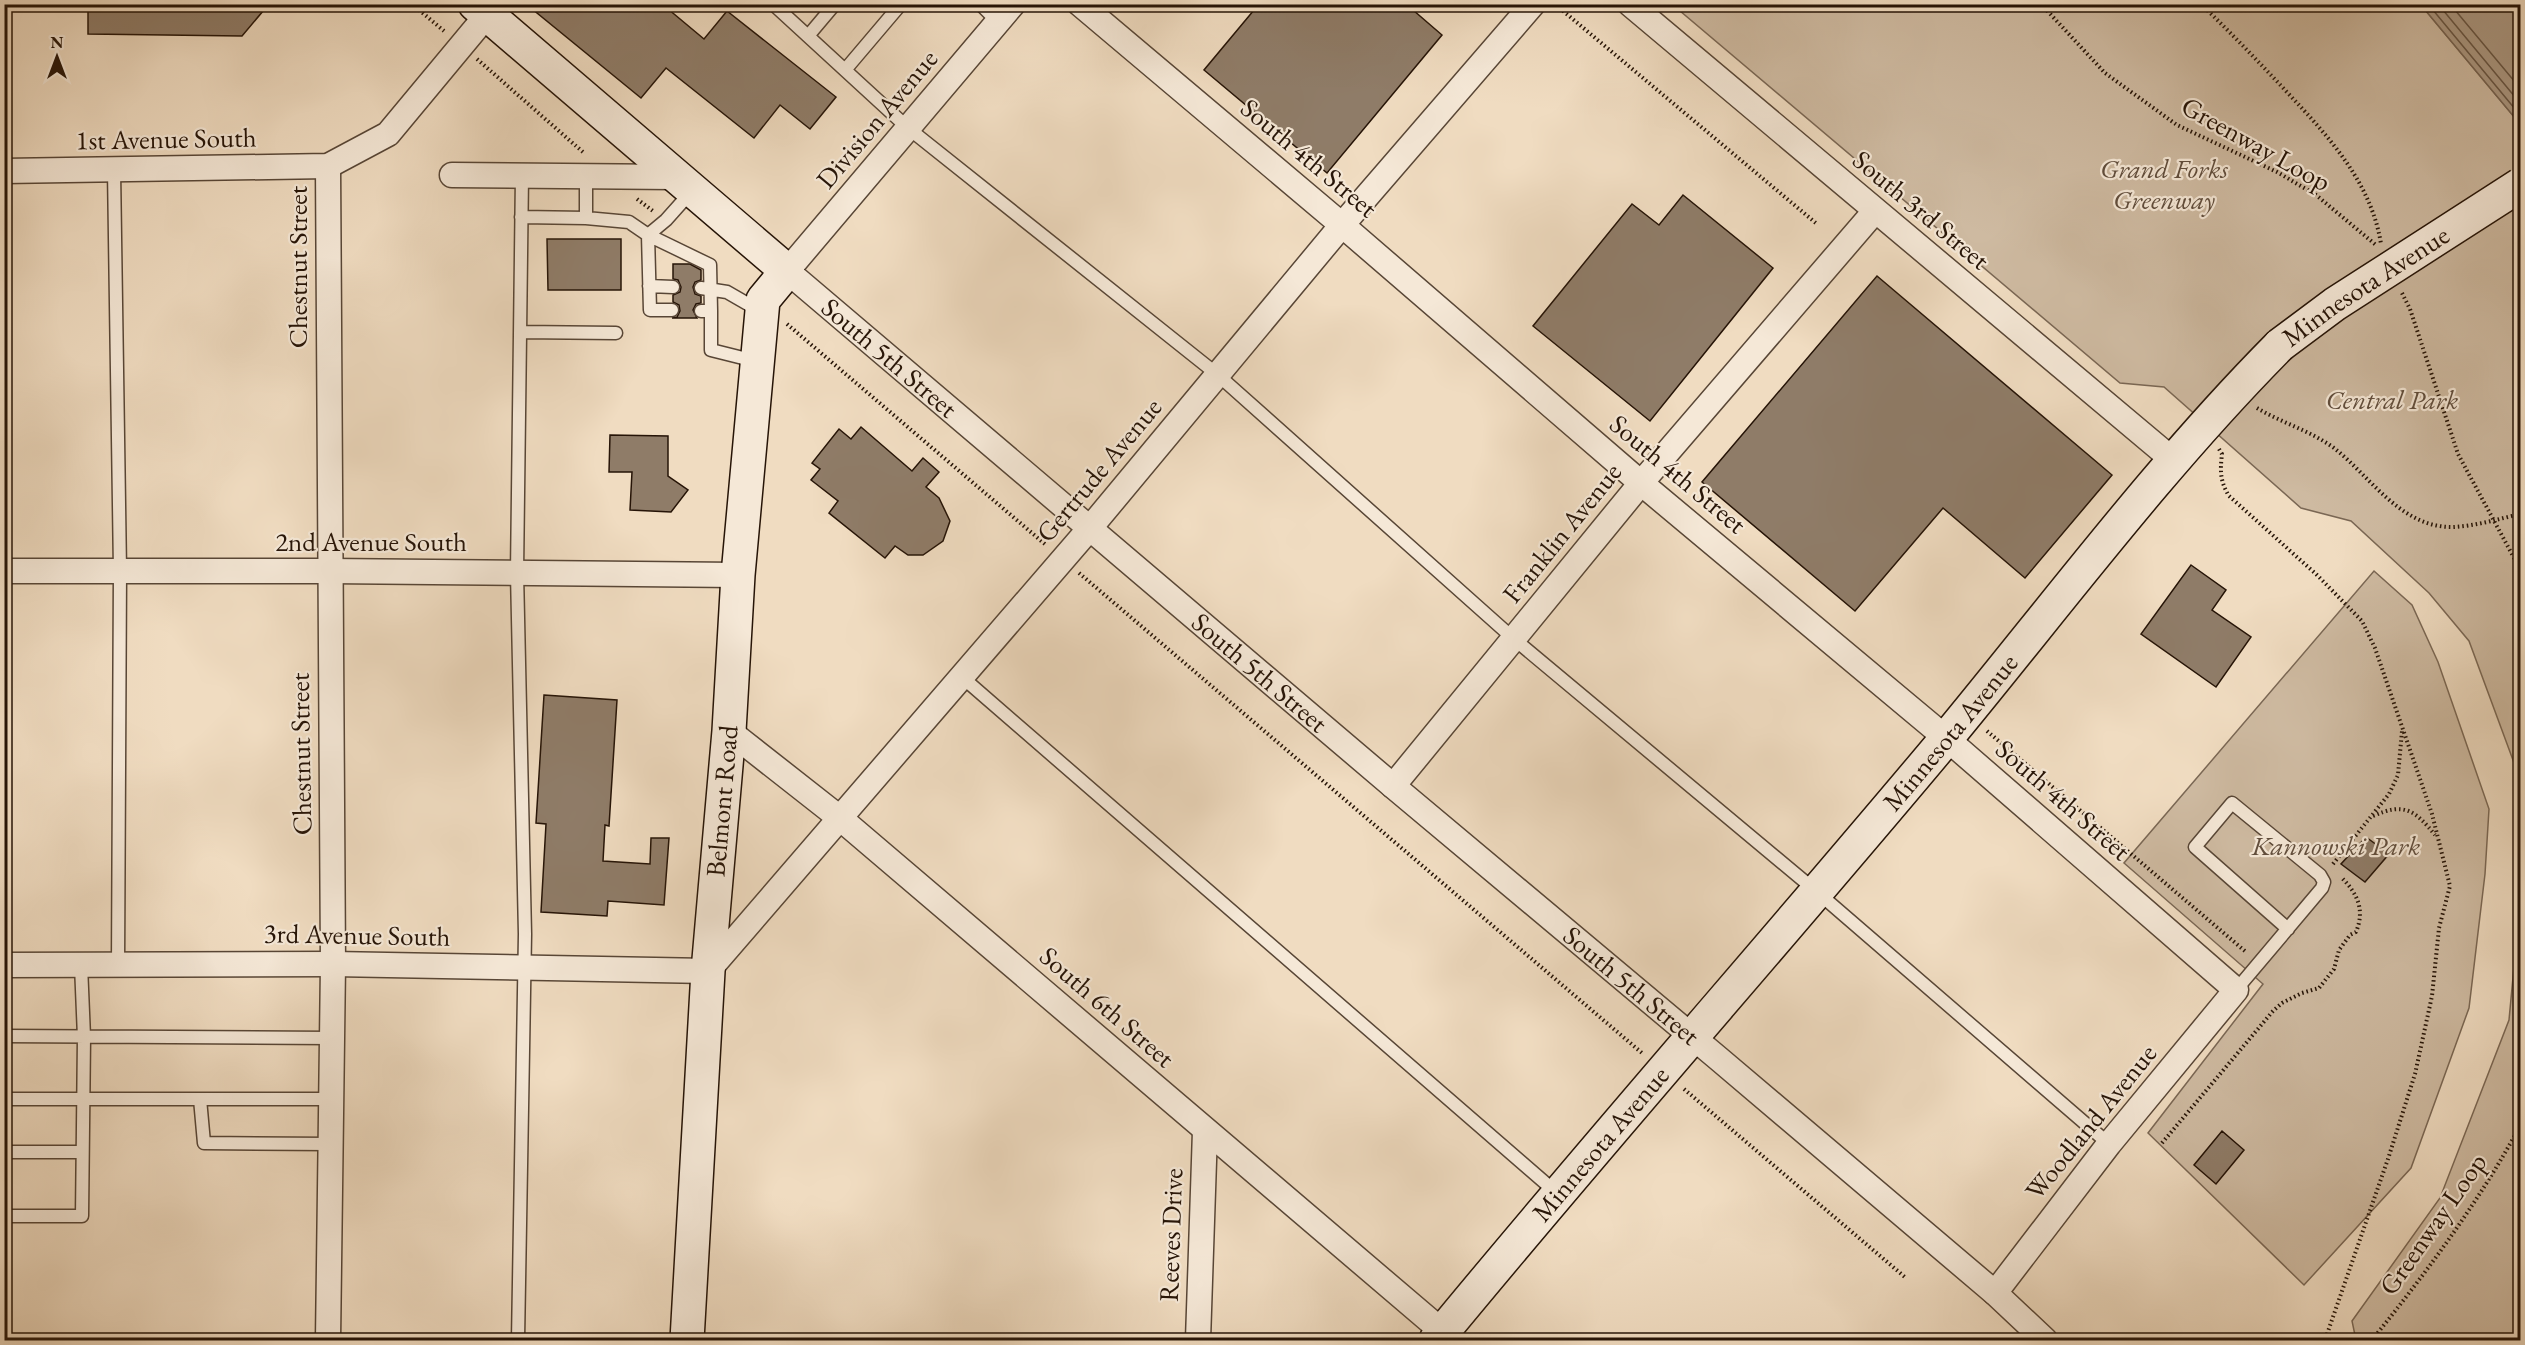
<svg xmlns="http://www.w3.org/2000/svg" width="2525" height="1345" font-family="'EB Garamond',serif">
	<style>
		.green { fill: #cebaa1; stroke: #7a6754; stroke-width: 1.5 }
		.water { fill: #ab9882; stroke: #766351; stroke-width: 1.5 }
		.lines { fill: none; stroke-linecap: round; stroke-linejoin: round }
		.shore { stroke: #685644; stroke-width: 1.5 }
		.building { fill: #8f7c68; stroke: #261407; stroke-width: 1.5 }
		.lane-casing { stroke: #584636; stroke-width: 15 }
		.street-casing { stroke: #584636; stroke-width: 27 }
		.secondary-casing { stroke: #261407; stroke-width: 36 }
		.path { stroke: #261407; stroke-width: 4; stroke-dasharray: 1.5 3; stroke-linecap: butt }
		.lane { stroke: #f5e8d7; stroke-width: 12 }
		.street { stroke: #f5e8d7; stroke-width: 24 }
		.secondary { stroke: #f5e8d7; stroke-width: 33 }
		.secondary-bridge-casing { stroke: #261407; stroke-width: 36; stroke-linecap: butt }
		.secondary-bridge { stroke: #f5e8d7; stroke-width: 33 }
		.labels { text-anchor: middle; stroke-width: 4.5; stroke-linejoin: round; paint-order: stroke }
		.street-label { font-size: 27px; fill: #261407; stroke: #f5e8d7 }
		.park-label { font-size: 27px; font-style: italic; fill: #614e3d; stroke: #f5e8d7 }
	</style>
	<rect width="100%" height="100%" fill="#f0dcc1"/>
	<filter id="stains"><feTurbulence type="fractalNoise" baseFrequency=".00333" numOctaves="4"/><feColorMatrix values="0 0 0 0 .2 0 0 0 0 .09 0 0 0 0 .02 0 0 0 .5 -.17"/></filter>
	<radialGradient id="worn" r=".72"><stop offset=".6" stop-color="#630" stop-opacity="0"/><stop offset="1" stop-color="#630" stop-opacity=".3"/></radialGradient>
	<path class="green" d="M1673 5H2421L2520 124V779L2469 641 2429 593 2351 521 2301 508 2164 387 2120 383Z
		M2374 571 2412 605 2438 662 2489 809 2485 874 2469 1008 2411 1168 2304 1285 2148 1133 2263 984 2124 863Z
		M2520 903V1340H2356L2352 1321 2440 1198 2509 1020Z"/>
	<path class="water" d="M2421 5H2520V124Z"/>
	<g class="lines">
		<path class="shore" d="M2428 4 2520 115
			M2438 4 2520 103
			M2450 4 2520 88"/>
	</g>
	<path class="building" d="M88 4H269L242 36 88 34Z
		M526 4H662L704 39 727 11 836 97 810 129 780 105 754 138 666 68 641 98Z
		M1259 4H1406L1442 35 1327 173 1204 70Z
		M1683 195 1773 268 1650 421 1533 326 1632 204 1659 225Z
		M547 239H621V290H548Z
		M673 264H690L701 270V280L695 282 693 287 695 294 701 296V303L696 304 693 310 697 318H672L677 317 680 311 679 305 673 302V295L680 292 681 287 678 280 673 279Z
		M1877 276 2112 475 2025 578 1943 508 1855 611 1702 482Z
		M861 427 912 471 923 458 939 472 926 487 939 498 950 521 943 541 923 555H908L895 546 885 558 829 513 838 501 811 480 820 469 812 463 839 429 851 439Z
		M610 435 668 436V476L688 490 671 512 630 510 632 472H609Z
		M2191 565 2226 590 2212 610 2251 637 2216 687 2141 634Z
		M544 695 617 700 609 826 605 825 603 861 650 864 651 838H669L664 905 608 901 607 916 541 912 546 824 536 823Z
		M2366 837 2389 854 2365 882 2341 864Z
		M2222 1131 2244 1150 2216 1184 2194 1165Z"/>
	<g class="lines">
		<g class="lane-casing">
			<path id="lane" d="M773 4 908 128 1218 375 1514 639 1816 891 2109 1144
				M980 4 998 22
				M808 36 835 4
				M845 70 901 4
				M114 170 120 571 118 965
				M586 176V218
				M691 192 666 220 648 235 710 265 711 311
				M521 217 586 218 629 222 648 235 650 310H672
				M649 286 673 287
				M701 288 727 292 760 311
				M701 311H711V350L755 361
				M520 332 616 333
				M962 677 1558 1194
				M2236 990 2322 888 2324 882 2320 875 2232 803 2195 847 2288 929
				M4 1036 332 1038
				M4 1099H331
				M200 1099 204 1143 331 1144
				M4 1152H82
				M4 1216H82L84 1037 81 965
				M518 1340 525 934 517 573 522 175"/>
		</g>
		<g class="street-casing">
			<g id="street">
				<path id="s1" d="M1013 4 787 271 1393 786 1719 1059 1995 1293 2045 1340"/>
				<path d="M1080 4 1342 225 1641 483 1946 738 2236 990 2109 1144 1995 1293"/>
				<path d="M1630 4 2173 460"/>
				<path d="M328 166 333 964 328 1340"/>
				<path d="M4 171 328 166 388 134 496 4"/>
				<path d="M452 175 675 177"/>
				<path d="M4 571H329L738 575"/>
				<path d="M729 731 841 819 1443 1332"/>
				<path d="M1393 786 1641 483 1875 211"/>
				<path d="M4 965 333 964 708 971 1090 528 1342 225 1533 4"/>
				<path d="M1198 1340 1205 1131"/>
			</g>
		</g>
		<g class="secondary-casing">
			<g id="secondary">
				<path d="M475 4 787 271 763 300 738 575 729 731 708 971 687 1340"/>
				<path id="s2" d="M1436 1340C1602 1138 1777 941 1945 740 2055 607 2158 468 2280 345"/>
			</g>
		</g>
		<path class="path" d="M412 4 444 31
			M2041 4 2105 73 2177 125 2277 172 2316 195 2376 245
			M2201 4C2230 32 2258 61 2285 90 2327 135 2371 181 2381 244
			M1556 5 1817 224
			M477 59 584 153
			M637 199 653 211
			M2402 293 2410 309 2458 454 2520 569
			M787 324 1046 545
			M2257 408C2282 423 2311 431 2334 448 2371 477 2401 528 2453 527 2475 526 2499 519 2520 514
			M2219 449 2222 454C2220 471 2220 481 2229 496L2316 574 2362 621 2375 648 2432 814 2450 886 2439 928 2432 996 2415 1074 2388 1159 2325 1340
			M1079 573 1642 1053
			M1987 731 2246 952
			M2373 816C2404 802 2415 810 2435 835
			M2333 864 2389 794 2398 775 2402 731
			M1684 1089 1906 1278
			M2162 1143 2273 1011 2282 1003 2302 993 2319 988 2334 969 2339 950 2350 935 2356 932C2365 910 2358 894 2341 877
			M2372 1340C2426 1273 2479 1202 2520 1126"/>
		<use href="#lane" class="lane"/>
		<use href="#street" class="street"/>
		<use href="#secondary" class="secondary"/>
		<g class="secondary-bridge-casing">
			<g id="secondary-bridge">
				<path id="s3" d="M2280 345 2335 304 2520 185"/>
			</g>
		</g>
		<use href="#secondary-bridge" class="secondary-bridge"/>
	</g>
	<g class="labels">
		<g class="street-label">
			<text transform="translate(877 119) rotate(-50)" y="9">Division Avenue</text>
			<text transform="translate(166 139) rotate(-1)" y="9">1st Avenue South</text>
			<text transform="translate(2256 144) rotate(29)" y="9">Greenway Loop</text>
			<text transform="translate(1309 158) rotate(40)" y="9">South 4th Street</text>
			<text transform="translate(1921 210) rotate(40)" y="9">South 3rd Street</text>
			<text transform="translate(298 267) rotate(-90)" y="9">Chestnut Street</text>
			<text dy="9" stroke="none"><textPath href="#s3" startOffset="104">Minnesota Avenue</textPath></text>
			<text dy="9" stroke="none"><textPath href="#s1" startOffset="484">South 5th Street</textPath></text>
			<text transform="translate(1099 470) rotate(-50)" y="9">Gertrude Avenue</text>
			<text transform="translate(1678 474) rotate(40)" y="9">South 4th Street</text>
			<text transform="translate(1562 533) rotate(-51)" y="9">Franklin Avenue</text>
			<text x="371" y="551">2nd Avenue South</text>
			<text dy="9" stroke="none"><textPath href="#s1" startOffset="970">South 5th Street</textPath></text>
			<text dy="9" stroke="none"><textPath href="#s2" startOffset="796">Minnesota Avenue</textPath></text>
			<text transform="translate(301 754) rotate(-91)" y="9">Chestnut Street</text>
			<text transform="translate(2063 800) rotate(41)" y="9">South 4th Street</text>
			<text transform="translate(722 801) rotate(-85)" y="9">Belmont Road</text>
			<text transform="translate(357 935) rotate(1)" y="9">3rd Avenue South</text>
			<text dy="9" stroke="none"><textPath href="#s1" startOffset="1456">South 5th Street</textPath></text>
			<text transform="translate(1107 1007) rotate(41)" y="9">South 6th Street</text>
			<text transform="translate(2091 1122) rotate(-51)" y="9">Woodland Avenue</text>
			<text dy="9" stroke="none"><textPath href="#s2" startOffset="256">Minnesota Avenue</textPath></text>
			<text transform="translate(2433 1224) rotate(-55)" y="9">Greenway Loop</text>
			<text transform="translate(1171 1235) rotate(-88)" y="9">Reeves Drive</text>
		</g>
		<g class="park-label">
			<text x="2164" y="178">Grand Forks<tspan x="2164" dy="31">Greenway</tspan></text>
			<text x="2392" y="409">Central Park</text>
			<text x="2336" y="855">Kannowski Park</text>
		</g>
	</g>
	<rect width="2525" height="1345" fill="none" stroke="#f0dcc1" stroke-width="24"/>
	<rect x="6" y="6" width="2513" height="1333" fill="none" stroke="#261407" stroke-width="3"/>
	<rect x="12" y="12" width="2501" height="1321" fill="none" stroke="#261407" stroke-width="1.5"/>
	<g transform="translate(57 57)" stroke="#f5e8d7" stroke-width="4.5" paint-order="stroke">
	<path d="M0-4.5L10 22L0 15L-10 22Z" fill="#261407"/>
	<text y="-9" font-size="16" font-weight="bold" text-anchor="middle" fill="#261407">N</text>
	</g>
	<rect width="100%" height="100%" filter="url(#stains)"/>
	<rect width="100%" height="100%" fill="url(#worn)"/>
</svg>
